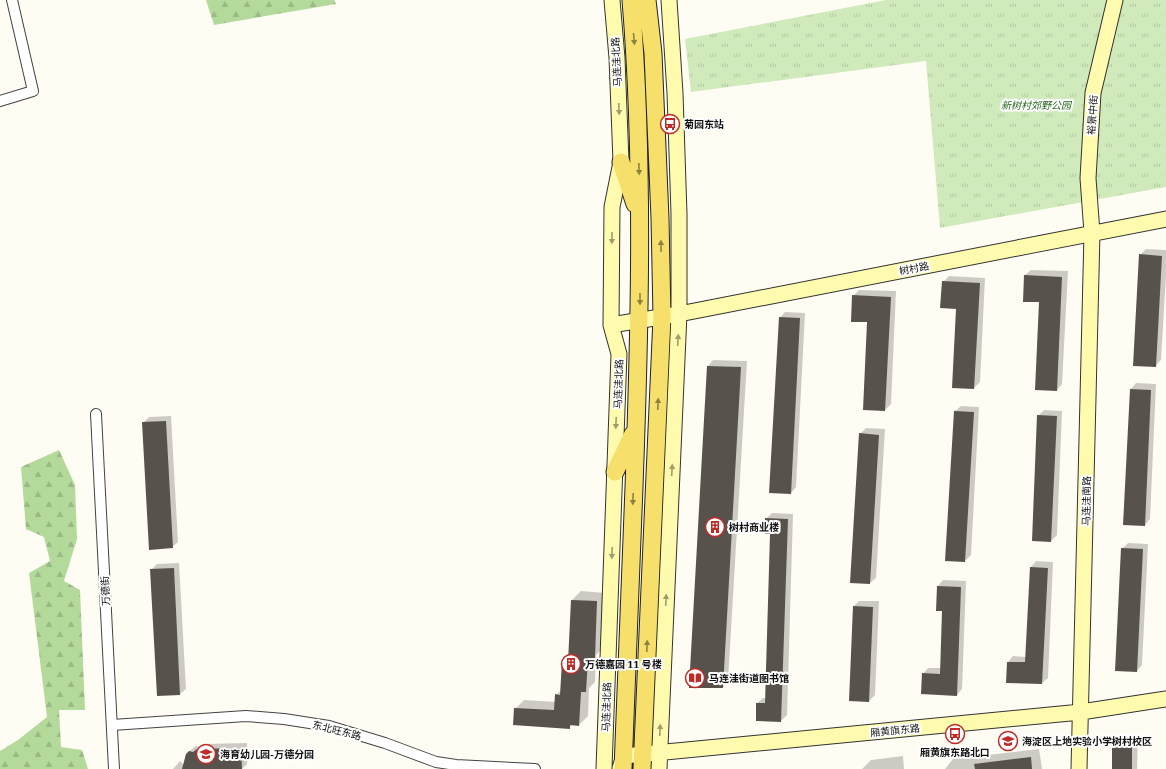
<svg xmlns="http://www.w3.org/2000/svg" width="1166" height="769" font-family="'IBM Plex Serif','Noto Sans SC',serif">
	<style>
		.forest { fill: url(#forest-firs) }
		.park { fill: url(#park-tufts) }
		.shadow { fill: #0003 }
		.building { fill: #58524c }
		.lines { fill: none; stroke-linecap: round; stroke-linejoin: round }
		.street-casing { stroke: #434343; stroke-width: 12 }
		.secondary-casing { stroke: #323232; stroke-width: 17 }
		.primary-casing { stroke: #212121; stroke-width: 19 }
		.street { stroke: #fff; stroke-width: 10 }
		.secondary { stroke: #fefbaf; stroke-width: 15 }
		.primary { stroke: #f6df6b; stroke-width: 17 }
		.oneway { fill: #8e8242 }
		.oneway2 { fill: #9f9d6f }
		.labels { text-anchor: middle; stroke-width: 4; stroke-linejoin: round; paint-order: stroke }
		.street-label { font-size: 10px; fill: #101010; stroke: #fff }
		.park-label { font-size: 10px; font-style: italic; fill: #296820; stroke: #fff }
		.poi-label { font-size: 10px; font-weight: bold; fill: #101010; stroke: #fff; text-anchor: start }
	</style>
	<defs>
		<pattern id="forest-firs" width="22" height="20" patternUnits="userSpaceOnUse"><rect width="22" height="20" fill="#b3da9b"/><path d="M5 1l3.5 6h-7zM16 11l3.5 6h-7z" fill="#99ba84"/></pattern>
		<pattern id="park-tufts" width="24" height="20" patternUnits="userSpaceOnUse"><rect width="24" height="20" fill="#d0eabc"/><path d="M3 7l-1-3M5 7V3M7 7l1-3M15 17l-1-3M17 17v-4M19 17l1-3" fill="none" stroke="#b2c8a1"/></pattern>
	</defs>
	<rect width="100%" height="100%" fill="#fffdf3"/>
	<path class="forest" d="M206 0H334L336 4 214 25Z
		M59 450 75 485 77 539 64 581 80 590 85 710H59L61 747 82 750 88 769H0V751L18 740 47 717 29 573 50 561 44 537 26 529 21 467Z"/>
	<path class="park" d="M886 0H1166V187L940 228 926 61 691 92 685 39Z"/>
	<path class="shadow" d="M1146 249 1166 250V275L1161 360 1155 366 1140 255Z
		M1031 270 1068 271 1062 384 1057 390 1040 301 1025 275Z
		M949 276 985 278 980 382 974 388 958 308 943 282Z
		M859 290 896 291 891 404 885 410 868 321 853 296Z
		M785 312 805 313 796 487 791 493 780 318Z
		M713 360 747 361 728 681 722 687H690L708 366Z
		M1136 383 1156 384 1150 519 1145 525 1131 389Z
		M961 406 979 407 971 555 965 561 946 560 955 411Z
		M1044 410 1062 411 1057 535 1051 541 1038 416Z
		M171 416 178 542 172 547 143 423 149 417Z
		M866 428 885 429 876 578 870 583 860 434Z
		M772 513 793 514 787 715 781 721 757 703 763 698H766L771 533 766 519Z
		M1128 543 1148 544 1142 665 1137 671 1122 549Z
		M1036 561 1053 562 1048 678 1042 683 1007 682 1008 662 1013 656 1026 657 1031 567Z
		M179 563 186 689 180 694 158 695 151 570 157 564Z
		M943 580 966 581 962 689 957 695 923 674 928 668H941L943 610 938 586Z
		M581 591 605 593 603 648 596 655 595 682 589 688 588 716 579 725 573 724 569 728 515 709 524 700 556 702V695L562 689 563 662 569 656 572 600Z
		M859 601H879L875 695 869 701 854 606Z
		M1119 737H1138L1137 769H1113V743Z
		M247 743V764L242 769H173L180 761 184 765 186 754 196 746 199 747 204 744Z
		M1039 749 1042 769H945L953 759Z
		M903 756 904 769H862L871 760Z"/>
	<path class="building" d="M1139 254 1162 256 1156 367 1133 366Z
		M1024 275 1062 277 1057 391 1035 390 1039 302H1023Z
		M942 281 980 283 974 389 952 388 956 309 940 308Z
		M852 295 891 297 885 411 863 410 867 322H851Z
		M779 317 800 318 791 494 769 493Z
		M707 366 741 367 723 688H689Z
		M1130 389 1151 390 1145 526 1123 525Z
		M954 411 974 412 965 562 945 561Z
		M1037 415 1057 416 1051 542 1032 541Z
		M166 421 173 548 149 550 142 422Z
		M859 433 879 435 870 584 850 583Z
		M765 518 788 519 781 722 756 721V703H765L770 534H765Z
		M1121 548 1143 549 1137 672 1115 671Z
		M1030 567 1048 568 1042 684 1006 683 1007 662H1025Z
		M174 568 180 695 157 696 150 569Z
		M937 586 961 587 957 696 921 694 922 673 940 674 942 611H936Z
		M571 600 597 601 595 658H588L586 692H581L579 726 570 725V729L513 725 514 708 554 710 555 694 560 695 562 661 568 662Z
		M853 606 873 607 869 702 849 701Z
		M1132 742V769H1112V743Z
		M241 748 242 769H182L186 754 189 751 193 752 197 749Z
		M1031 757 1032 769H975L974 764Z"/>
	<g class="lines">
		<g class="street-casing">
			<path id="street" d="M0 101 33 91 12 0
				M96 414 114 769
				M112 725 246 716 284 719 329 726 385 743 436 762 456 765 535 769"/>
		</g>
		<g class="secondary-casing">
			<path id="secondary" d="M611 325 679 314 1166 219
				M620 768 624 756 1081 712 1166 699
				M604 769 619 354 611 325 612 207 621 162 617 58 612 0
				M659 769 679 314V214L675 93 669 0
				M1079 769 1092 233 1088 178 1093 93 1115 0"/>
		</g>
		<g class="primary-casing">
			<path id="primary" d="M621 162 635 204
				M615 472 633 434
				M623 769C627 675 630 581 634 487 640 325 644 162 631 0
				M642 769 662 317 660 218 653 53 647 0"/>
		</g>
		<use href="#street" class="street"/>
		<use href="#secondary" class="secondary"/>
		<use href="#primary" class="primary"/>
	</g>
	<defs><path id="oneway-solid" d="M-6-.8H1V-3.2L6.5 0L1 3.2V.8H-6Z"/></defs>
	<g class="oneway">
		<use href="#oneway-solid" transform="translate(634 39) rotate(85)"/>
		<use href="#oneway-solid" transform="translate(639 169) rotate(88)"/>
		<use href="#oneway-solid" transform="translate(661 246) rotate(-91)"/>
		<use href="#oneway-solid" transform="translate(640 299) rotate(90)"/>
		<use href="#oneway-solid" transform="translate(658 404) rotate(-88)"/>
		<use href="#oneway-solid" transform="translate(633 499) rotate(92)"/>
		<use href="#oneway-solid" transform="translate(647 646) rotate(-88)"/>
	</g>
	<g class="oneway2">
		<use href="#oneway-solid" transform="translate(619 109) rotate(88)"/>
		<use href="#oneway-solid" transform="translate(612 238) rotate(91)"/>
		<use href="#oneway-solid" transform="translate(678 340) rotate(-87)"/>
		<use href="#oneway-solid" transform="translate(616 423) rotate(92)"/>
		<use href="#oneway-solid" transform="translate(672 470) rotate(-87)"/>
		<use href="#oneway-solid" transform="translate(612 553) rotate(92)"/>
		<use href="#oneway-solid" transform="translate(666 600) rotate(-87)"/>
		<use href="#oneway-solid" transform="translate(660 730) rotate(-87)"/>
	</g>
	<defs>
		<g id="bus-ring" transform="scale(1)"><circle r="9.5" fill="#fff" stroke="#bf2c28" stroke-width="1.5"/><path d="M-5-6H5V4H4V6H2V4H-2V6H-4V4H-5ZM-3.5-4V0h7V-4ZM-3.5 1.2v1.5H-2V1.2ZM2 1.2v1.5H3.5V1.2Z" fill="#bf2c28"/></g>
		<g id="building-ring" transform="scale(1)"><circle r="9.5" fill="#fff" stroke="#bf2c28" stroke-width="1.5"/><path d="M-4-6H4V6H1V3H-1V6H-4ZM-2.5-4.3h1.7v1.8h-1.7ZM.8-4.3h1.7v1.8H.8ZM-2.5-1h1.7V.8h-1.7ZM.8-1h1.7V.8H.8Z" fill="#bf2c28"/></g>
		<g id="library-ring" transform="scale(1)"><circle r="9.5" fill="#fff" stroke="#bf2c28" stroke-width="1.5"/><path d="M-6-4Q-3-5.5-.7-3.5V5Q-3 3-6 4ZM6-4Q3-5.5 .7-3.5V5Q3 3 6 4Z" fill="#bf2c28"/></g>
		<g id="school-ring" transform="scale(1)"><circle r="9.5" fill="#fff" stroke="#bf2c28" stroke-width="1.5"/><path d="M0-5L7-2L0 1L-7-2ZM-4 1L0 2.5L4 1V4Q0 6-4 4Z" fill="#bf2c28"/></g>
	</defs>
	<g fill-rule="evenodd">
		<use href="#bus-ring" x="670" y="124"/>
		<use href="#building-ring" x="715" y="527"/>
		<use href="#building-ring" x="571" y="664"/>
		<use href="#library-ring" x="695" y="678"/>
		<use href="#bus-ring" x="955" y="734"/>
		<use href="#school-ring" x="1008" y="741"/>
		<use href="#school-ring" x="206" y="754"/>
	</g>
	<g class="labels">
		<g class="street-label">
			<text transform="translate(616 62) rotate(-93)" y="4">马连洼北路</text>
			<text transform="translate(1092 115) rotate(-86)" y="4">裕景中街</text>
			<text transform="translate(914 268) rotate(-11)" y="4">树村路</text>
			<text transform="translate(618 384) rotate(-88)" y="4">马连洼北路</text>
			<text transform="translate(1086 501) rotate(-89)" y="4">马连洼南路</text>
			<text transform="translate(105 591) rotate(-93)" y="4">万德街</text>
			<text transform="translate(606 707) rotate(-88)" y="4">马连洼北路</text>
			<text transform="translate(337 730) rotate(14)" y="4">东北旺东路</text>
			<text transform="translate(895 730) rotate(-6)" y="4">厢黄旗东路</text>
		</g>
		<g class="park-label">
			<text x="1036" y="109">新树村郊野公园</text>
		</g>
		<g class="poi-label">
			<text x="684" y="128">菊园东站</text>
			<text x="729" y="531">树村商业楼</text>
			<text x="585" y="668">万德嘉园 11 号楼</text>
			<text x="709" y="682">马连洼街道图书馆</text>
			<text x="1022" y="745">海淀区上地实验小学树村校区</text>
			<text x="955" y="756" text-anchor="middle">厢黄旗东路北口</text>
			<text x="220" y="758">海育幼儿园-万德分园</text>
		</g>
	</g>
</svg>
